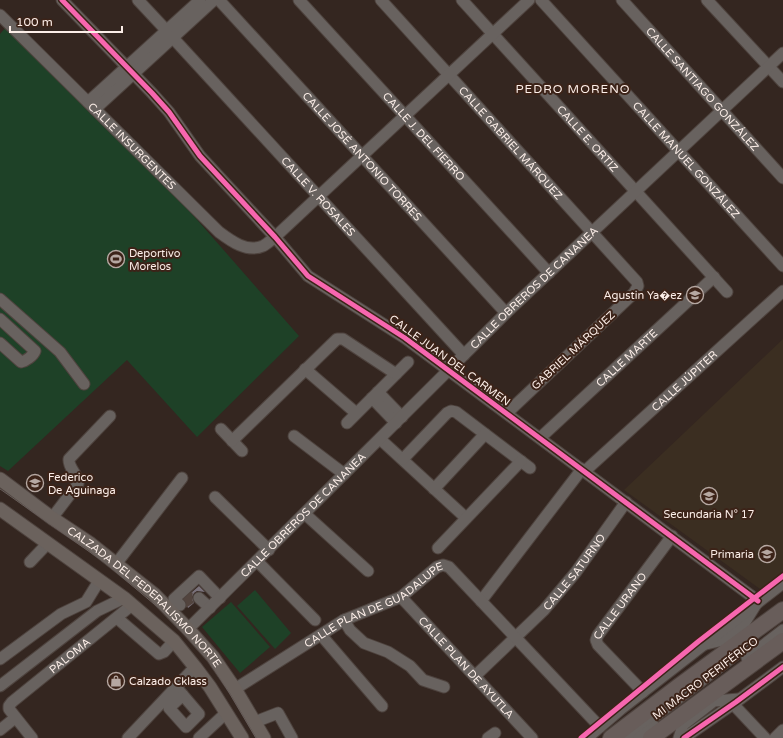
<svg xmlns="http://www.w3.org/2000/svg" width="783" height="738" font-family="'Varela Round',sans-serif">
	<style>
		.education { fill: #3b2e21 }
		.green { fill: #1e4127 }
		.building { fill: #79717a }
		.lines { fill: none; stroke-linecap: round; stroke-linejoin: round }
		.minor-tunnel { stroke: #52443e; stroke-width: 11; stroke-dasharray: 11 5.5; stroke-linecap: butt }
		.minor-casing { stroke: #4e433e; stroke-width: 13 }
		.major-casing { stroke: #4e433e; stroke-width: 15 }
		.highway-casing { stroke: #4e433e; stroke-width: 18 }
		.minor { stroke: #68625f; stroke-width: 11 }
		.major { stroke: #6b625d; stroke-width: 13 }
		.highway { stroke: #685d5a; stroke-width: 16 }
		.tram { stroke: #675d5a; stroke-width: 1 }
		.cycleway-casing { stroke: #3c2318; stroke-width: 8 }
		.cycleway { stroke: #f766af; stroke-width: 5 }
		.labels { text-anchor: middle; stroke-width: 4; stroke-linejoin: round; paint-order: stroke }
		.street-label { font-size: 11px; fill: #fceee8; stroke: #3c2318 }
		.poi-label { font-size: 11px; fill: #fceee8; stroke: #3c2318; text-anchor: start }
		.neighbourhood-label { font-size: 12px; letter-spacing: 1px; fill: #fceee8; stroke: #3c2318 }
	</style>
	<rect width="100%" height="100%" fill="#342620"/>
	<path class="education" d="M783 339V572L760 589 624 490Z"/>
	<path class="green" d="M7 26 164 182 299 336 197 437 127 360 8 471 0 466V34Z
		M255 590 291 633 275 649 237 606Z
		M231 602 270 647 240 673 202 627Z"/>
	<path class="building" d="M199 586 205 592 197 591 194 593 192 597 194 603 188 608 184 599Z"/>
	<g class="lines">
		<path class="minor-tunnel" d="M183 603 191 598H199"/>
		<g class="minor-casing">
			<g id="minor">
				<path d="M62 0 152 93 169 112 200 156 275 237 308 276 405 338 758 601 745 622 723 640 702 645"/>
				<path d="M138 0 166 30"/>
				<path id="s1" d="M219 0 506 313"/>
				<path id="s2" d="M299 0 549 273"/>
				<path id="s3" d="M381 0 637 282 638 286 634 293 507 413"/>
				<path id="s4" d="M462 0 727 292"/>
				<path id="s5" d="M541 0 783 266"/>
				<path id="s6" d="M622 0 783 178"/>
				<path d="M707 0 783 82"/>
				<path id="s7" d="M0 15 219 232C231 241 247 253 263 246 267 244 271 240 275 237L529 0"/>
				<path id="s8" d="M173 38 464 355"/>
				<path d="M88 102 200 0"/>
				<path d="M95 109 214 0"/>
				<path d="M0 299 60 352 84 384"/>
				<path d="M0 319 35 351C33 356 26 361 21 362L0 343"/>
				<path d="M305 369 356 413"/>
				<path d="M378 392 402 417"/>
				<path d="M372 398 396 423"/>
				<path d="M347 423 408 362"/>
				<path d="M221 429 242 451"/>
				<path d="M294 436 344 474"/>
				<path id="s9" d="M540 438 714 277"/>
				<path d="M380 439 466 518"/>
				<path d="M232 441 337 339H343L396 374"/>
				<path d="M403 459 447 413 451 411 456 412 530 468"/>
				<path id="s10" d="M585 471 783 291"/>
				<path d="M434 489 485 434"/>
				<path d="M215 497 269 550"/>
				<path d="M305 514 368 571"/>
				<path d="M52 518 78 484C79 474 68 469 69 459L110 416"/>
				<path d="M438 548 521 461"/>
				<path d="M257 561 315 620"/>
				<path d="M30 562 48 543"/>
				<path d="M116 564 182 478"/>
				<path id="s11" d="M401 597 532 738"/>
				<path d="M199 598 210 608"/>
				<path d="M481 601 582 469"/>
				<path d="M180 605 174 599 199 576 220 598"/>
				<path d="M117 618 159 654 164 652 174 641"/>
				<path d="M344 620 350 630 364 643 388 652 410 666 423 680 444 687"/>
				<path id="s12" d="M188 629 506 313 783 53"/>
				<path d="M321 635 382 706"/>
				<path d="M747 658 783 630"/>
				<path d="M0 659 61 614 86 602 99 581"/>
				<path id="s13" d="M475 676 544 610 576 572 626 502"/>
				<path d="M0 686 97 611 124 598"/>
				<path d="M176 687 199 714 186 727 169 708 183 695"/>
				<path id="s14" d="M235 689 344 620 401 597 437 567 443 565 449 567 600 727"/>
				<path id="s15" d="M643 692 598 645 596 640 598 635 672 536"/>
				<path d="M733 704 765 738"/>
				<path d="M260 720 278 713 292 738"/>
				<path d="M0 730 15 718"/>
				<path id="s16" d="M32 738 9 709V706L12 702 132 605"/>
				<path d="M128 738 195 667"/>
				<path d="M199 738 226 713"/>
				<path d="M488 738 495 733"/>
				<path d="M587 738 621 709 783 583"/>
				<path d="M627 738 735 655"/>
				<path d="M639 738 655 727"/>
				<path d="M679 738 683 725 714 701 739 699"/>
				<path d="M684 738 736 702 783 667"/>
				<path d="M775 738 783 730"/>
			</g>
		</g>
		<g class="major-casing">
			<g id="major">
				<path id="s17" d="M0 479 52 518 91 544 154 594 188 629 213 657 235 689 264 738"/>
				<path d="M0 509 124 598 174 641 195 667 210 687 242 738"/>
			</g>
		</g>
		<g class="highway-casing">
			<path id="highway" d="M611 738 678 687 783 610
				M651 738 783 641"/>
		</g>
		<use href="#minor" class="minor"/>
		<use href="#major" class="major"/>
		<use href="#highway" class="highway"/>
		<path class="tram" d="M0 489 104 562 166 614 209 661 230 694 256 738"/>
		<g class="cycleway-casing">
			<path id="cycleway" d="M62 0 152 93 169 112 200 156 275 237 308 276 405 338 758 601
				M581 738 699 641 783 576
				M684 738 736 702 783 667"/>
		</g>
		<use href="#cycleway" class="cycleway"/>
	</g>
	<defs>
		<g id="stadium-ring" transform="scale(0.9)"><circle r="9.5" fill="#3c2318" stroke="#b6a8a2" stroke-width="1.5"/><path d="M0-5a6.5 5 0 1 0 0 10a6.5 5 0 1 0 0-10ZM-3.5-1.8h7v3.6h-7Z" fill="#b6a8a2"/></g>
		<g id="school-ring" transform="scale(0.9)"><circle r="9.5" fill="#3c2318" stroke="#b6a8a2" stroke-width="1.5"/><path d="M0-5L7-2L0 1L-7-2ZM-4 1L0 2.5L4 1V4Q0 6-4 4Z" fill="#b6a8a2"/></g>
		<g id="shop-ring" transform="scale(0.9)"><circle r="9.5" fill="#3c2318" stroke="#b6a8a2" stroke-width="1.5"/><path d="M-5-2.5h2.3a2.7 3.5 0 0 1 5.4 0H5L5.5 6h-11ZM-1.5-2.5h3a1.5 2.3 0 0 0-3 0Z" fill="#b6a8a2"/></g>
	</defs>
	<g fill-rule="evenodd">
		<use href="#stadium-ring" x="116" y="259"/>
		<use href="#school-ring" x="695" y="295"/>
		<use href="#school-ring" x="35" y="483"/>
		<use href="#school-ring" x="709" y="496"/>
		<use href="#school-ring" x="767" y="554"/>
		<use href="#shop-ring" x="116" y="681"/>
	</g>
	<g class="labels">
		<g class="street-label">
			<text dy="4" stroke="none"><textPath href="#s6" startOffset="120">CALLE SANTIAGO GONZÁLEZ</textPath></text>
			<text dy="4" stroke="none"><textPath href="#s2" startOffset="185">CALLE J. DEL FIERRO</textPath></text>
			<text dy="4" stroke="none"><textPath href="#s4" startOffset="187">CALLE E. ORTIZ</textPath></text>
			<text dy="4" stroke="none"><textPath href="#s3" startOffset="193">CALLE GABRIEL MÁRQUEZ</textPath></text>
			<text dy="4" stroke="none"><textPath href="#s7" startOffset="186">CALLE INSURGENTES</textPath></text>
			<text dy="4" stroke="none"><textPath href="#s1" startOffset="212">CALLE JOSÉ ANTONIO TORRES</textPath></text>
			<text dy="4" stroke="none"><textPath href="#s5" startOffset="216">CALLE MANUEL GONZÁLEZ</textPath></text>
			<text dy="4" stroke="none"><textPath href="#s8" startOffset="215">CALLE V. ROSALES</textPath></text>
			<text dy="4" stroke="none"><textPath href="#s12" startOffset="486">CALLE OBREROS DE CANANEA</textPath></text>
			<text transform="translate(573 350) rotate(-43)" y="4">GABRIEL MÁRQUEZ</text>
			<text dy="4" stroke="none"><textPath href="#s9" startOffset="118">CALLE MARTE</textPath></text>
			<text transform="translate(450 360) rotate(36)" y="4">CALLE JUAN DEL CARMEN</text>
			<text dy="4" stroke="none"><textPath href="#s10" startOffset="134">CALLE JÚPITER</textPath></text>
			<text dy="4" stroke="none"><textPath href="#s12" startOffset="162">CALLE OBREROS DE CANANEA</textPath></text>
			<text dy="4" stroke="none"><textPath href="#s13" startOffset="144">CALLE SATURNO</textPath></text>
			<text dy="4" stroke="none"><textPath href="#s17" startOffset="187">CALZADA DEL FEDERALISMO NORTE</textPath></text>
			<text dy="4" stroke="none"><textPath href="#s14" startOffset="163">CALLE PLAN DE GUADALUPE</textPath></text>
			<text dy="4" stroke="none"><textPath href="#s15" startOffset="112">CALLE URANO</textPath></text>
			<text dy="4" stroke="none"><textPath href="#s16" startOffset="119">PALOMA</textPath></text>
			<text dy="4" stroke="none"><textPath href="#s11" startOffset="96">CALLE PLAN DE AYUTLA</textPath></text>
			<text transform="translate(705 678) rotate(-37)" y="4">MI MACRO PERIFÉRICO</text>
		</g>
		<g class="poi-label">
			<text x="129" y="257">Deportivo<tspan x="129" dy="13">Morelos</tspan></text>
			<text x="682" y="299" text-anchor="end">Agustin Ya�ez</text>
			<text x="48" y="481">Federico<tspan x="48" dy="13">De Aguinaga</tspan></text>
			<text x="709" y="518" text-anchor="middle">Secundaria N° 17</text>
			<text x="754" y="558" text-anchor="end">Primaria</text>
			<text x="129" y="685">Calzado Cklass</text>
		</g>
		<g class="neighbourhood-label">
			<text x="573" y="93">PEDRO MORENO</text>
		</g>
	</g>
	<path d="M10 26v6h112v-6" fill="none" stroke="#fceee8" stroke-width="2"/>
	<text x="16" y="26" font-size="12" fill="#fceee8" stroke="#3c2318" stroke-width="3" paint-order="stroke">100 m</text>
</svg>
